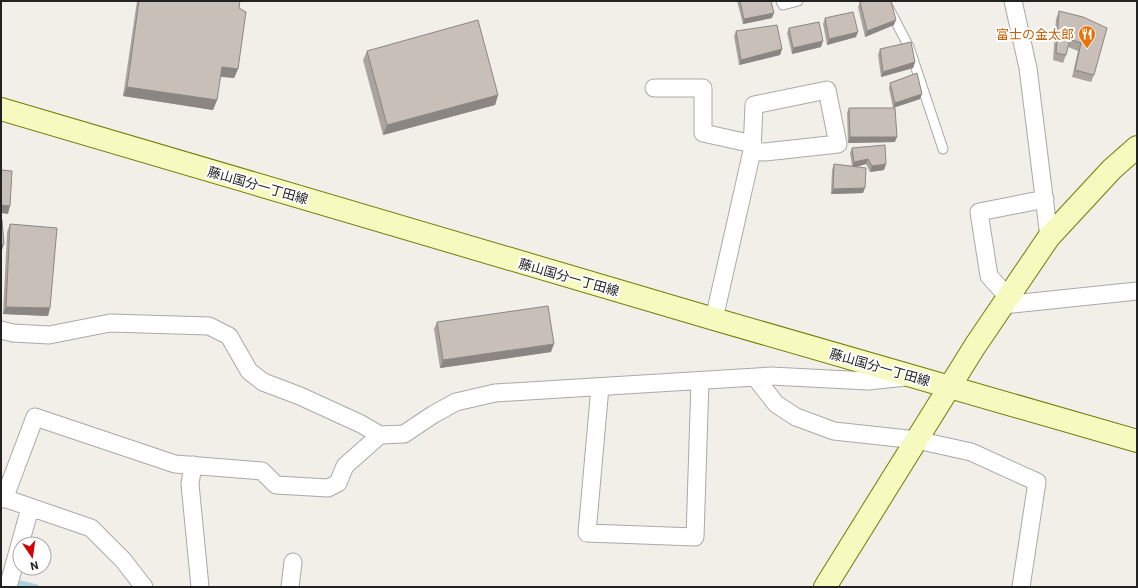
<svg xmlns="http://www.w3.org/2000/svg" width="1138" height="588" font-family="Roboto,'Noto Sans JP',sans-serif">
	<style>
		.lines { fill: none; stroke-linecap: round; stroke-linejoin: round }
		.stream { stroke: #aad3df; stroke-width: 5.5 }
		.lane-casing { stroke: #a9a9a9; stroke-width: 11 }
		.street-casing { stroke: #a9a9a9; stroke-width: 19 }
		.secondary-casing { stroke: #707d05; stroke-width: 24 }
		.lane { stroke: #fff; stroke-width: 9 }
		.street { stroke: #fff; stroke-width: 17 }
		.secondary { stroke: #f7fabf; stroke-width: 22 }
		.wall { fill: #aba49e }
		.shaded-wall { fill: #8b8681 }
		.building { fill: #c7bfb8; stroke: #8b8681 }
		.labels { text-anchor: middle; stroke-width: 4; stroke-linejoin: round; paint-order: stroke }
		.food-label { font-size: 13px; fill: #c56008; stroke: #fff; text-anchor: end }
		.street-label { font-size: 13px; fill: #222; stroke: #fff }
	</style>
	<rect width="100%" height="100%" fill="#f2efe9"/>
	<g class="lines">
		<path class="stream" d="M1 579 36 587"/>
		<g class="lane-casing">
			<path id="lane" d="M781 1 783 5 798 1
				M885 1 909 47 943 149"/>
		</g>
		<g class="street-casing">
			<path id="street" d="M1013 1 1028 68 1049 237
				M654 88H703V133L753 144
				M1008 297 989 276 979 212 1045 199
				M1003 305 1137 291
				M714 319 752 151 754 105 827 90 838 144 765 152 752 151
				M1 330 13 333 49 335 110 323 209 326 229 336 249 371 263 382 300 396 361 424 380 435 404 434 434 414 456 402 495 393 771 376 868 381 906 377
				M755 377 776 404 796 417 834 431 917 440 971 452 1037 482 1021 587
				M600 387 587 533 695 537 700 381
				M193 465 190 484 200 587
				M1 497 91 528 123 560 144 587
				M4 499 35 417 175 464 262 471 276 485 328 488 338 483 345 466 380 435
				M20 544 30 508
				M8 587 20 544
				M290 587 293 562"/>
		</g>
		<g class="secondary-casing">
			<path id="secondary" d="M1 109 714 319 1137 441
				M825 587 975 346 1049 237 1112 169 1137 147"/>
		</g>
		<use href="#lane" class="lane"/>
		<use href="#street" class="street"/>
		<use href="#secondary" class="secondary"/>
	</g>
	<path class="wall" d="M137 1H240L239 8 238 69 234 78 220 77 217 100 213 110 123 96Z
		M737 1H771L772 18 743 24Z
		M860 2 894 25 865 37 858 7Z
		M1059 11 1083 17 1094 75 1091 82 1072 77 1078 51 1068 47 1066 55 1063 63 1053 60 1056 19Z
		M825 18 856 37 827 45 823 24Z
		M789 28 821 47 792 54 787 33Z
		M736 31 782 49 780 55 739 65 734 36Z
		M880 49 915 62 913 68 881 77 878 55Z
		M367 51 498 95 495 105 383 135 363 60Z
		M890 83 920 99 893 108 889 88Z
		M849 108 895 142 848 143 847 113Z
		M852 148 886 164 884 170 870 172 866 164 856 167 863 193 831 194 832 170 834 164 852 166 850 153Z
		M10 224 50 308 48 316 3 314 7 232Z
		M437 322 551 352 440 368 434 329Z"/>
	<path class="shaded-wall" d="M774 13 772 18 743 24 744 19Z
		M896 20 894 25 865 37 867 31Z
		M858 32 856 37 827 45 829 39Z
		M823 41 821 47 792 54 793 48Z
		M782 49 780 55 739 65 741 60Z
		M915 62 913 68 881 77 883 72Z
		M222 67 238 69 234 78 218 76Z
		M127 87 217 100 213 110 123 96Z
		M922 94 920 99 893 108 895 103Z
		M498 95 495 105 383 135 387 125Z
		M850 137H897L895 142 848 143Z
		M868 159 866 164 852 168 854 162Z
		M886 164 884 170 870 172 872 166Z
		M865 188 863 193 831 194 833 189Z
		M1 205 10 206 8 214 1 213Z
		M4 244 2 250H1V245Z
		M6 307 50 308 48 316 3 314Z
		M554 344 551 352 440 368 443 360Z"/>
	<path class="building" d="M139 1H240L239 8 246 12 238 69 222 67 217 100 127 87Z
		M740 1H771L774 13 744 19Z
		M865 1H891L896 20 867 31 860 2Z
		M1059 11 1083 17 1107 28 1094 75 1075 70 1081 43 1070 39 1066 55 1056 53Z
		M853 12 858 32 829 39 825 18Z
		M478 20 498 95 387 125 367 51Z
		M819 22 823 41 793 48 789 28Z
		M777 25 782 49 741 60 736 31Z
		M911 42 915 62 883 72 880 49Z
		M917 73 922 94 895 103 890 83Z
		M849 108H895L897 137H850Z
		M885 145 886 164 872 166 868 159 854 162 852 148Z
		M834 164 866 168 865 188 833 189Z
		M1 170 12 171 10 206 1 205Z
		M1 220H2L4 244 1 245Z
		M10 224 57 228 50 308 6 307Z
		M548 306 554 344 443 360 437 322Z"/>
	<defs>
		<g id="restaurant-pin" transform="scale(0.9)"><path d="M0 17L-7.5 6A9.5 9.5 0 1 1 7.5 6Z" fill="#e8710a" stroke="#fff"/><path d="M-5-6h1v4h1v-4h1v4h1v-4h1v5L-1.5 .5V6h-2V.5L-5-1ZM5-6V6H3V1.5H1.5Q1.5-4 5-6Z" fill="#fff"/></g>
	</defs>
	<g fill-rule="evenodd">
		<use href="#restaurant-pin" x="1087" y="34"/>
	</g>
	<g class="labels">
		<g class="food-label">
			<text x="1074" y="39">富士の金太郎</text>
		</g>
		<g class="street-label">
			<text transform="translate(258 185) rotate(16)" y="5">藤山国分一丁田線</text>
			<text transform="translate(569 277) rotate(16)" y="5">藤山国分一丁田線</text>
			<text transform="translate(880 367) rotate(16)" y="5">藤山国分一丁田線</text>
		</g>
	</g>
	<rect width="1138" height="588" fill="none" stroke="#222222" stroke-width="4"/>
	<g transform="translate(32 556) rotate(167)"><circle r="19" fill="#ffffff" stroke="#a7a7a7"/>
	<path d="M0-3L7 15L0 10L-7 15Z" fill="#d40000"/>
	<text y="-6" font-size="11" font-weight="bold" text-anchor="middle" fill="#222222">N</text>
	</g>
</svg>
